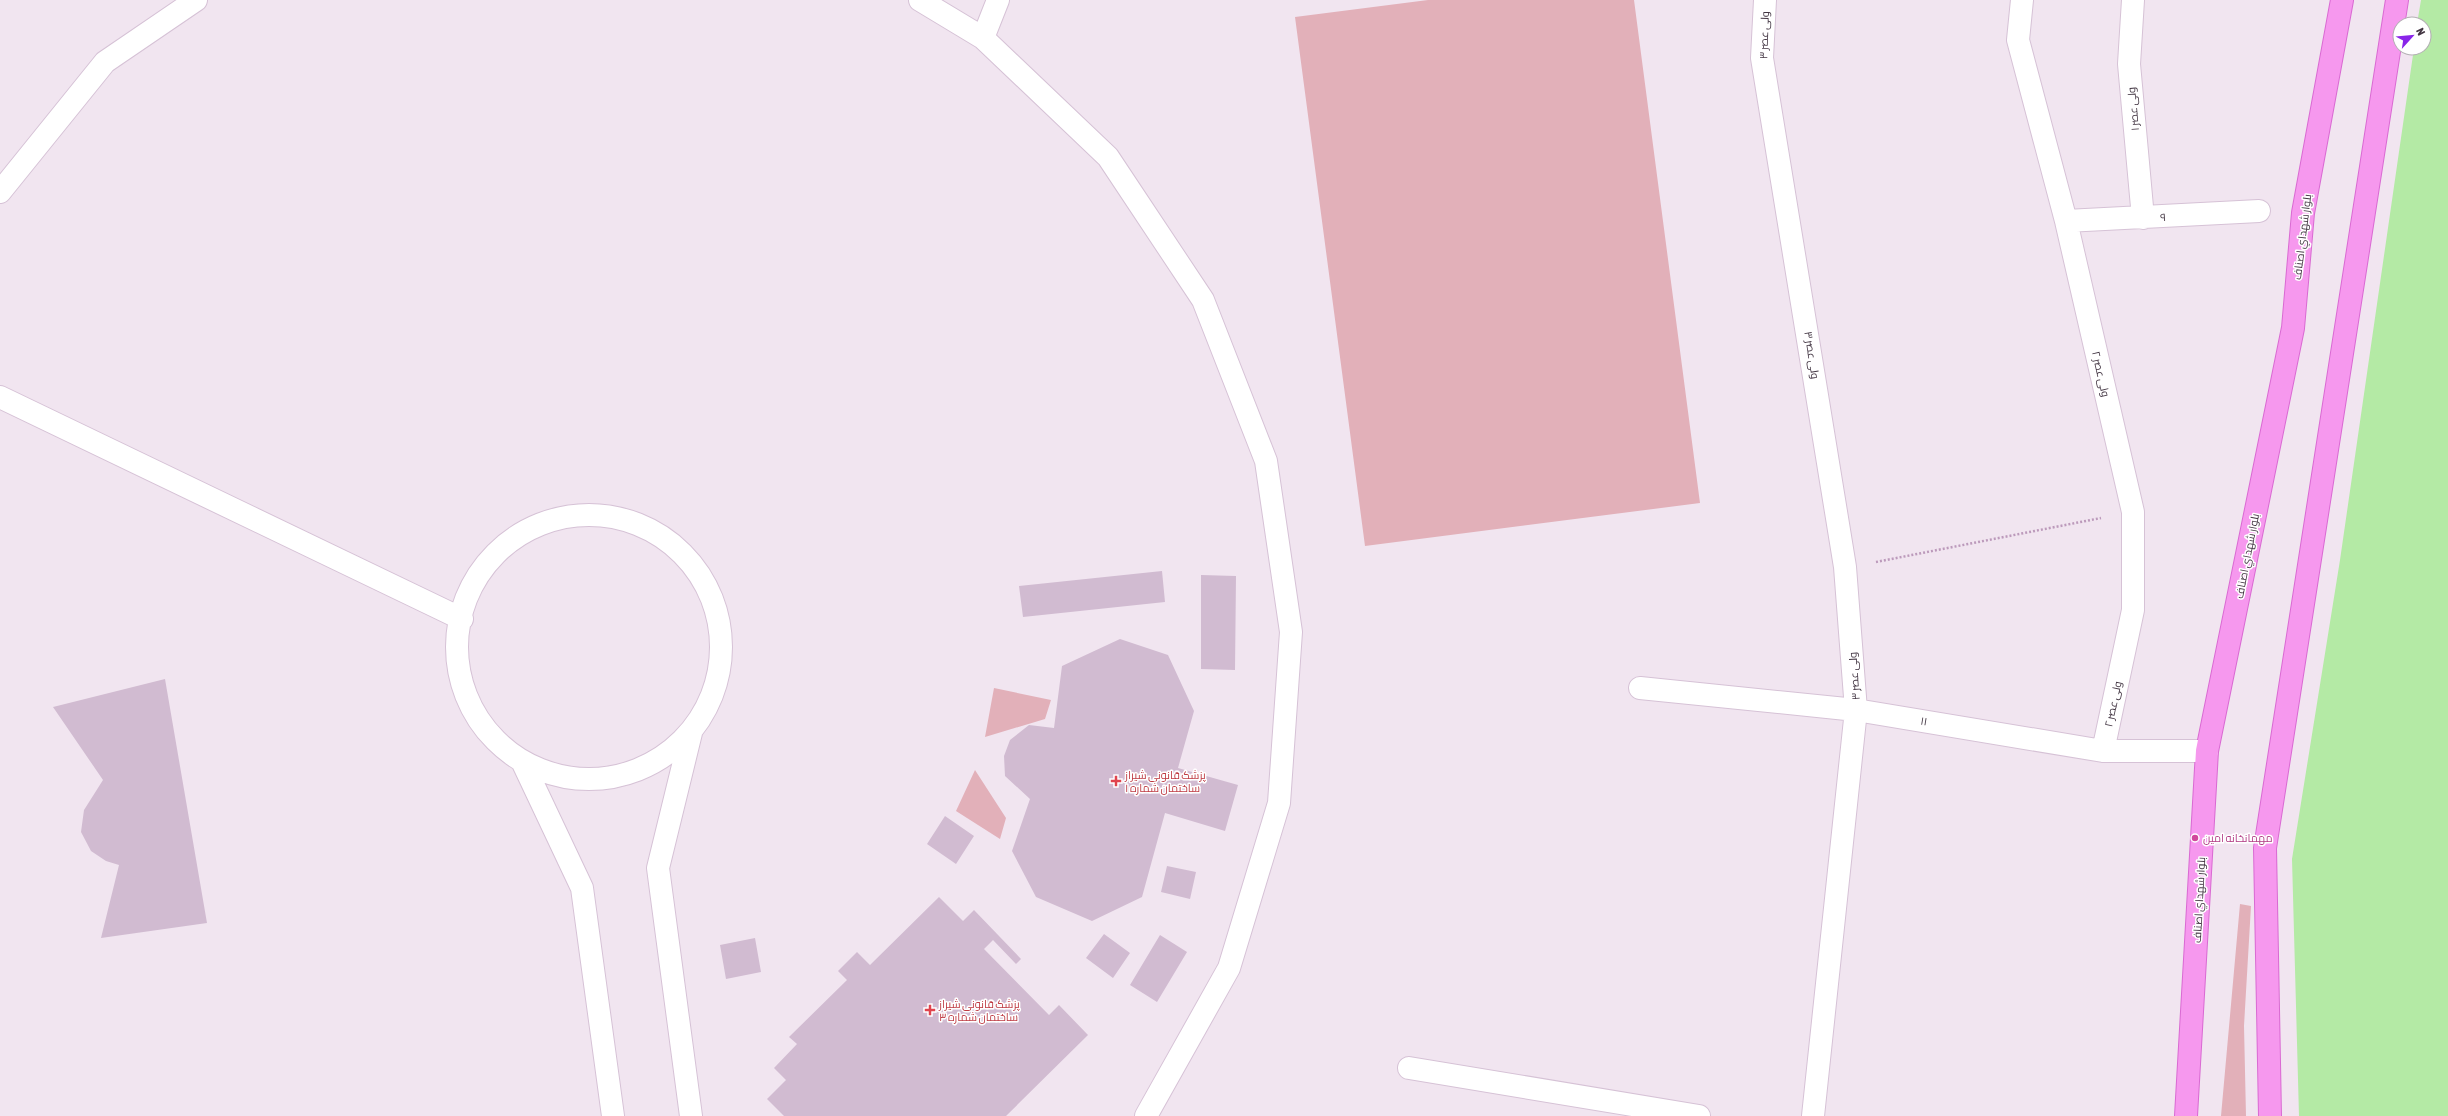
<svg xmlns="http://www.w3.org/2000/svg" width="2448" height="1116" font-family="'Asap Condensed',Cairo,sans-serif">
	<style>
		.green { fill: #e2b0b9 }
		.water { fill: #b4eaa5 }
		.building { fill: #d1bbd1 }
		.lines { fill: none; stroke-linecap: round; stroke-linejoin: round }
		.street-casing { stroke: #d6c2d6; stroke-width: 24 }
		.primary-casing { stroke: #d96ad2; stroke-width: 24 }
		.path { stroke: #bc9abb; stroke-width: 2.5; stroke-dasharray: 2 2; stroke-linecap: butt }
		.street { stroke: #fff; stroke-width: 22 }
		.primary { stroke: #f698ee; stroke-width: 22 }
		.health-dot { fill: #e0444e; stroke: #fff; stroke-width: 1.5 }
		.hotel-dot { fill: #d1479c; stroke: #fff; stroke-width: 1.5 }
		.labels { text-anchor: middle; stroke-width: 3; stroke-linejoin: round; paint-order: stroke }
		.street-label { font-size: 11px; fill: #423542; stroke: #fff }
		.health-label { font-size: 11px; fill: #be3a42; stroke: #fff; text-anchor: start }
		.hotel-label { font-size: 11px; fill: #b23c85; stroke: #fff; text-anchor: start }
	</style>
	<rect width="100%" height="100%" fill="#f1e5f0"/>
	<path class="green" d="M1428 0H1634L1700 503 1365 546 1295 17Z
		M994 688 1051 700 1045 719 985 737Z
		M975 770 1006 818 1000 839 956 811Z
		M2240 904 2251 906 2244 1026 2246 1116H2221Z"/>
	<path class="water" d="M2421 0H2448V1116H2299L2292 859 2340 560 2414 48H2424V24H2417Z"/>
	<path class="building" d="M1162 571 1165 602 1023 617 1019 586Z
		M1201 575 1236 576 1235 670 1201 669Z
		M1120 639 1168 655 1194 711 1178 768 1238 785 1225 831 1165 813 1142 897 1092 921 1036 897 1012 851 1030 799 1005 776 1004 756 1010 740 1029 725 1054 728 1062 666Z
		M165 679 207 923 101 938 119 865 106 861 91 851 81 832 84 810 103 780 53 707Z
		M945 816 974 836 956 864 927 844Z
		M1167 866 1196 872 1190 899 1161 892Z
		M939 897 963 921 974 910 1021 959 1016 964 993 940 984 949 1049 1015 1059 1005 1088 1035 1006 1116H784L767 1099 786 1080 774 1068 797 1044 789 1037 847 980 838 971 857 952 870 965Z
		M1104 934 1130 953 1113 978 1086 958Z
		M1160 935 1187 952 1157 1002 1130 985Z
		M755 938 761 972 726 979 720 945Z"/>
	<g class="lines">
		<g class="street-casing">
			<path id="street" d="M920 0 983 38 1108 157 1203 300 1266 461 1291 632 1279 803 1229 968 1146 1116
				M1765 0 1762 58 1845 567 1856 710 1813 1116
				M2022 0 2018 40 2066 221 2133 512V610L2103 751
				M2133 0 2129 64 2143 218
				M983 38 998 0
				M0 192 105 62 196 0
				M2066 221 2259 211
				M0 397 462 619
				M457 647a132 132 0 1 1 264 0a132 132 0 1 1-264 0Z
				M1640 688 1856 710 2103 751H2207
				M691 733 658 868 691 1116
				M522 761 582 888 613 1116
				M1409 1068 1699 1116"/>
		</g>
		<g class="primary-casing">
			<path id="primary" d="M2186 1116 2207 751 2293 328 2303 213 2342 0
				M2270 1116 2265 848 2397 0"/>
		</g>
		<path class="path" d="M1876 562 2101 518"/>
		<use href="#street" class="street"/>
		<use href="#primary" class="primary"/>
	</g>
	<g class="health-dot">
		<path d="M1114 775h4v4h4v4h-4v4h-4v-4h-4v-4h4z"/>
		<path d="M928 1004h4v4h4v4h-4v4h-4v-4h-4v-4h4z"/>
	</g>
	<circle class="hotel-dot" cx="2195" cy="838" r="4"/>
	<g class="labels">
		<g class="street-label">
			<text transform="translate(1764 35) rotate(-88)" y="4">ولی عصر ۳</text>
			<text transform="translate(2133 109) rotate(-95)" y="4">ولی عصر ۱</text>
			<text transform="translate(2163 217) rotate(-4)" y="4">۹</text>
			<text transform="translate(2302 237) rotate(-83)" y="4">بلوار شهداي اصناف</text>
			<text transform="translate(1812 355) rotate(81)" y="4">ولی عصر ۳</text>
			<text transform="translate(2101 374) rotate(77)" y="4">ولی عصر ۲</text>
			<text transform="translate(2247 556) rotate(-79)" y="4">بلوار شهداي اصناف</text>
			<text transform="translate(1854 676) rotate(-94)" y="4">ولی عصر ۳</text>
			<text transform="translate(2113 704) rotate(-78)" y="4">ولی عصر ۲</text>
			<text transform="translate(1924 721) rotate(9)" y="4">۱۱</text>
			<text transform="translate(2199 900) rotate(-87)" y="4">بلوار شهداي اصناف</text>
		</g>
		<g class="health-label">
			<text x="1125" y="779">پزشک قانونی شیراز<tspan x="1125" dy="13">ساختمان شماره ۱</tspan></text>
			<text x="939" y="1008">پزشک قانونی شیراز<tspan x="939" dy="13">ساختمان شماره ٣</tspan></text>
		</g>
		<g class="hotel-label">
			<text x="2203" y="842">مهمانخانه امین</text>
		</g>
	</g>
	<g transform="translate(2412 36) rotate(63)"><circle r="19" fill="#ffffff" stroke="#b3aeb3"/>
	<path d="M0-3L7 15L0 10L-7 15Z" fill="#8924e9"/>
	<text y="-6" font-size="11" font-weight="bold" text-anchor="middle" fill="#423542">N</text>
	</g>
</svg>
